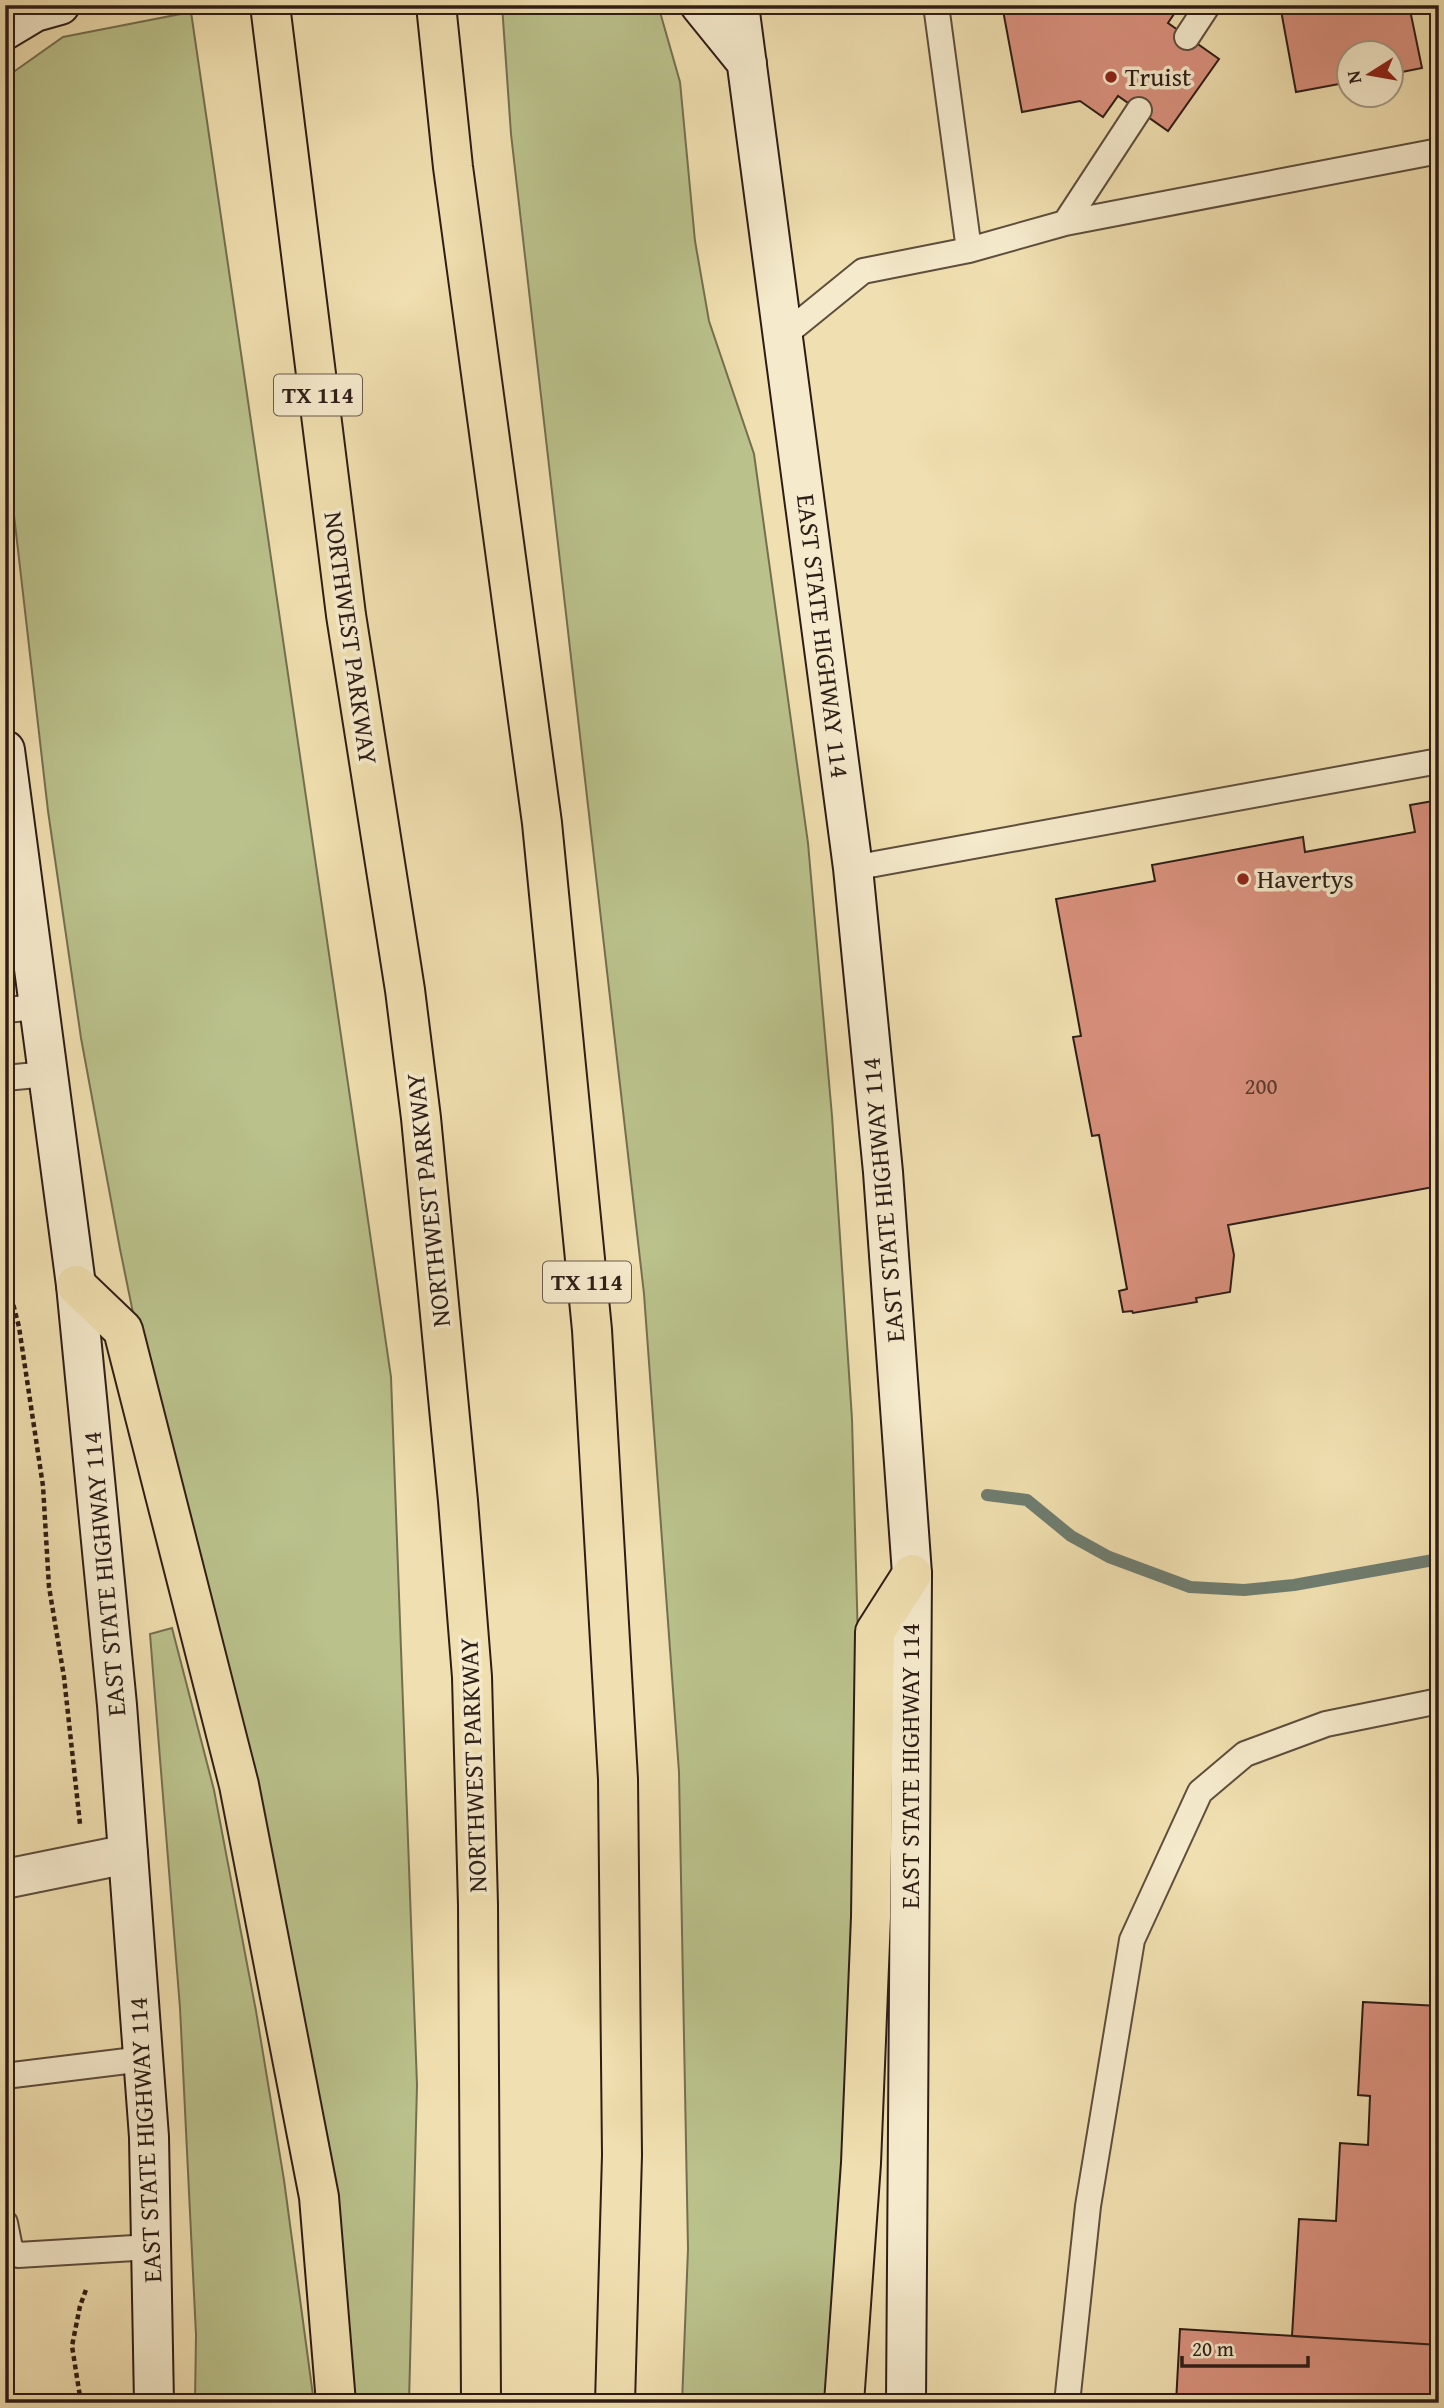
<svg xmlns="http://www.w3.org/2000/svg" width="1444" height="2408" font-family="'Gentium Book Plus',serif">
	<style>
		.green { fill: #bac18b; stroke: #746f51; stroke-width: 2 }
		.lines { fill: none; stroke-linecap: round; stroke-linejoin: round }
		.stream { stroke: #6f7d70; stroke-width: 12 }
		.building { fill: #d9907d; stroke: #2e1d17; stroke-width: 2 }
		.service-casing { stroke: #5e4e3d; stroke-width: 28 }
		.minor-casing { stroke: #5e4e3d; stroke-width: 42 }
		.secondary-casing { stroke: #2e1d17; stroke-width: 42 }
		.motorway-casing { stroke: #2e1d17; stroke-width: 42 }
		.path { stroke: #2e1d17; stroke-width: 4.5; stroke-dasharray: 5 3.5; stroke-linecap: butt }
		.service { stroke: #f5eacc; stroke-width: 24 }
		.minor { stroke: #f5eacc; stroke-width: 38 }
		.secondary { stroke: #f5eacc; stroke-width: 38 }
		.motorway { stroke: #f0dfb0; stroke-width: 38 }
		.poi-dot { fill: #8f2418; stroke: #f5eacc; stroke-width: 2.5 }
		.labels { text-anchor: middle; stroke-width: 7; stroke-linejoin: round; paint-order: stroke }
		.number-label { font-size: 23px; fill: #593a30 }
		.shield { fill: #f5eacc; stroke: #6a5a4d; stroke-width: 2 }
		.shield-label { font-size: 24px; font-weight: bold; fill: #2e1d17 }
		.poi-label { font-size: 26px; fill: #2e1d17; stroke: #f5eacc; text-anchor: start }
		.street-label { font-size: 26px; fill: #2e1d17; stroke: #f5eacc }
	</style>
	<rect width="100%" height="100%" fill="#f0dfb0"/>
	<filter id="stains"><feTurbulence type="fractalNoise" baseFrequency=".00286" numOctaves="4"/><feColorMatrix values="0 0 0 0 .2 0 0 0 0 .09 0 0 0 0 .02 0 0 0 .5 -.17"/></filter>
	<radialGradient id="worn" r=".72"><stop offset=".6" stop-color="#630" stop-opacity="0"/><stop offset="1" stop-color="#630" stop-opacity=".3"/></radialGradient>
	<path class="green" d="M502 5H658L680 82 695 241 709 321 754 454 808 843 832 1116 852 1419 859 1679 855 1951 829 2403H682L688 2249 679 1772 644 1294 511 134Z
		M191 12 391 1377 417 2085 409 2403H355L120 1249 81 1038 48 811 5 437V78L63 37Z
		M172 1628 214 1790 256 2011 284 2180 314 2403H195L196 2335 180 2008 150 1634Z"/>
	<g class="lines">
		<path class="stream" d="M987 1495 1027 1500 1071 1536 1109 1557 1190 1587 1244 1590 1294 1585 1439 1559"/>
	</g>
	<path class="building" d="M1002 5H1180L1168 23 1219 59 1168 131 1118 96 1103 117 1080 101 1022 112Z
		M1280 5H1409L1422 68 1392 74V52H1350V82L1296 92Z
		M1439 800V1186L1228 1225 1234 1255 1230 1292 1196 1298 1197 1302 1133 1313 1132 1311 1123 1312 1119 1291 1127 1289 1099 1135 1092 1136 1073 1037 1081 1036 1056 899 1155 881 1152 865 1303 837 1305 852 1415 832 1410 805Z
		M1363 2002 1439 2006V2345L1292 2336 1299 2219 1336 2221 1340 2143 1368 2145 1370 2096 1358 2095Z
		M1180 2329 1439 2345V2403H1176Z"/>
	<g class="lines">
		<g class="service-casing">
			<path id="service" d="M936 5 969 250
				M1187 37 1208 5
				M1065 223 1139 110
				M783 336 863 271 969 250 1065 223 1439 151
				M853 868 1439 761
				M5 1010 38 1007
				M5 1078 47 1074
				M5 2076 143 2059
				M5 2223 10 2248 18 2255 151 2247
				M1067 2403 1088 2206 1132 1940 1200 1792 1245 1754 1326 1724 1439 1701"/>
		</g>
		<g class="minor-casing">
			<path id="minor" d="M5 1879 128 1854"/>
		</g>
		<g class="secondary-casing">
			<path id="secondary" d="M700 5 747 63
				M739 5 853 868 883 1172 912 1574 906 2403
				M5 30 35 12 60 5
				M5 750 76 1285 117 1705 149 2137 154 2403"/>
		</g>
		<g class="motorway-casing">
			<path id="motorway" d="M270 5 346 615 405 990 421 1118 458 1501 472 1677 478 1905 481 2403
				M436 5 453 167 542 823 592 1330 618 1779 622 2155 615 2403
				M76 1285 123 1330 239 1785 319 2197 336 2403
				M844 2403 861 2163 871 1917 875 1632 912 1574"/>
		</g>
		<path class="path" d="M5 1272 19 1327 43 1486 49 1587 64 1677 80 1824
			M81 2403 72 2346 80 2306 87 2287"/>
		<use href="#service" class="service"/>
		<use href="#minor" class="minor"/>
		<use href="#secondary" class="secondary"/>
		<use href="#motorway" class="motorway"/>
	</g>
	<g class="poi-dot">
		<circle cx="1111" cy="77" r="7"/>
		<circle cx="1243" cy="879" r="7"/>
	</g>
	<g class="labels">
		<g class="number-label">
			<text x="1261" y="1094">200</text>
		</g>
		<g class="shield">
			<rect x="274" y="374.5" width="88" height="41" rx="5"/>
			<rect x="543" y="1261.5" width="88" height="41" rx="5"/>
		</g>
		<g class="shield-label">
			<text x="318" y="403">TX 114</text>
			<text x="587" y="1290">TX 114</text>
		</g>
		<g class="poi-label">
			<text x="1125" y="86">Truist</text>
			<text x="1257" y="888">Havertys</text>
		</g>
		<g class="street-label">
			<text transform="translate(823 636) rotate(83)" y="9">EAST STATE HIGHWAY 114</text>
			<text transform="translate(351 638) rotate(82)" y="9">NORTHWEST PARKWAY</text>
			<text transform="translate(428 1200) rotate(-96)" y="9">NORTHWEST PARKWAY</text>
			<text transform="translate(883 1200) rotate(-95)" y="9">EAST STATE HIGHWAY 114</text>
			<text transform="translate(104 1574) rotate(-95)" y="9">EAST STATE HIGHWAY 114</text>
			<text transform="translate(473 1765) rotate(-92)" y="9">NORTHWEST PARKWAY</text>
			<text transform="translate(910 1766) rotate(-90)" y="9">EAST STATE HIGHWAY 114</text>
			<text transform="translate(145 2140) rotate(-93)" y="9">EAST STATE HIGHWAY 114</text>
		</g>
	</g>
	<rect width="1444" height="2408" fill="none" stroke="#f0dfb0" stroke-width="28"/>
	<rect x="7" y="7" width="1430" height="2394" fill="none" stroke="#2e1d17" stroke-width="3.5"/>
	<rect x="14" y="14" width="1416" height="2380" fill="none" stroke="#2e1d17" stroke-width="2"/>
	<g transform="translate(1370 74) rotate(259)"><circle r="33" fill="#f5eacc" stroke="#a59884" stroke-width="2"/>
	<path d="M0-5L12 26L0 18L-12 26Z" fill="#8f2418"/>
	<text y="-10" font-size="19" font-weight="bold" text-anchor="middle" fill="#2e1d17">N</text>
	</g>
	<path d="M1182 2356v10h126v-10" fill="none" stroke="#2e1d17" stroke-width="3.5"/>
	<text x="1192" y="2356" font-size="21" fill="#2e1d17" stroke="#f5eacc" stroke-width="5" paint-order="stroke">20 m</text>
	<rect width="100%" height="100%" filter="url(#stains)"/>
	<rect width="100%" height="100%" fill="url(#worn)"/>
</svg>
